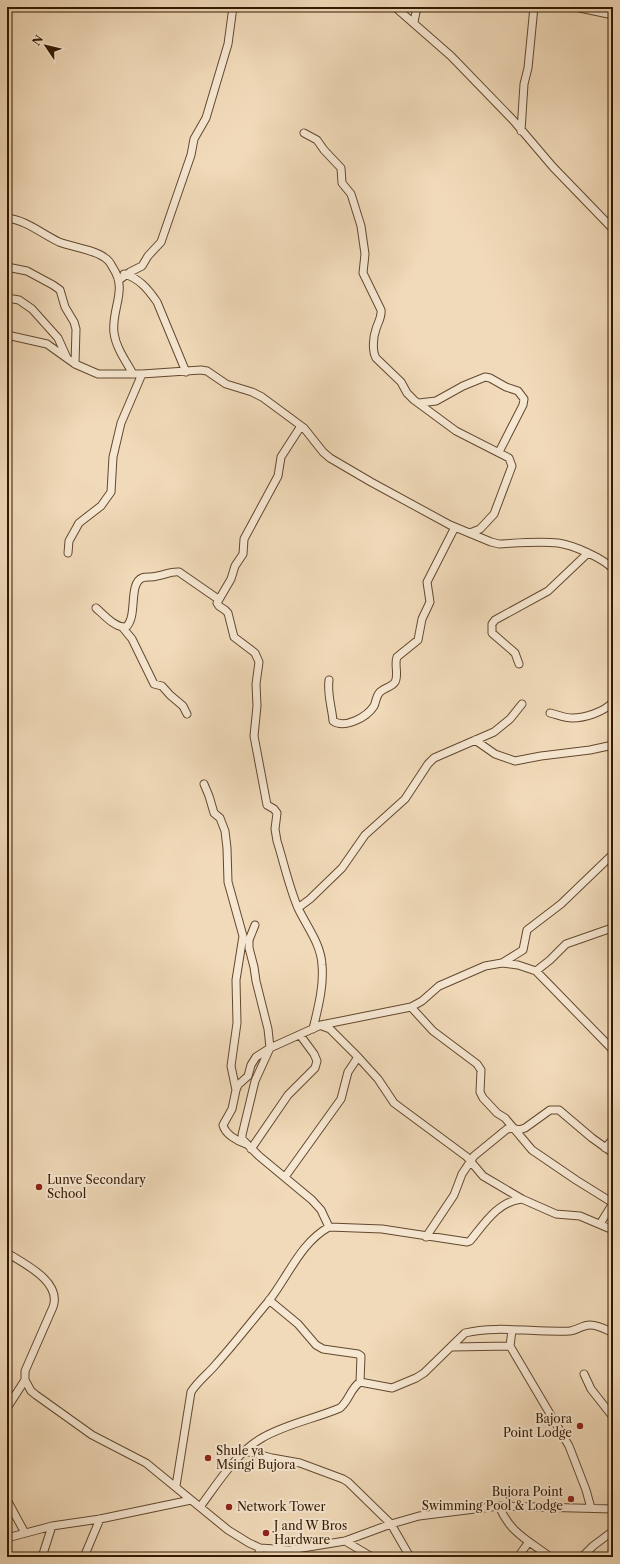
<svg xmlns="http://www.w3.org/2000/svg" width="620" height="1564" font-family="'Libre Caslon Text',serif">
	<style>
		.lines { fill: none; stroke-linecap: round; stroke-linejoin: round }
		.street-casing { stroke: #62482e; stroke-width: 9 }
		.street { stroke: #f6e7d2; stroke-width: 7 }
		.poi-dot { fill: #8f2418; stroke: #f6e7d2; stroke-width: 1.5 }
		.labels { text-anchor: middle; stroke-width: 4; stroke-linejoin: round; paint-order: stroke }
		.poi-label { font-size: 12px; fill: #331800; stroke: #f6e7d2; text-anchor: start }
	</style>
	<rect width="100%" height="100%" fill="#f1dab9"/>
	<filter id="stains"><feTurbulence type="fractalNoise" baseFrequency=".005" numOctaves="4"/><feColorMatrix values="0 0 0 0 .2 0 0 0 0 .09 0 0 0 0 .02 0 0 0 .5 -.17"/></filter>
	<radialGradient id="worn" r=".72"><stop offset=".6" stop-color="#630" stop-opacity="0"/><stop offset="1" stop-color="#630" stop-opacity=".3"/></radialGradient>
	<g class="lines">
		<g class="street-casing">
			<path id="street" d="M395 7 451 56 513 120 553 167 613 229
				M575 7 613 15
				M414 22 417 7
				M521 131 524 84 528 68 534 7
				M304 133 317 140 324 150 341 168 342 183 351 194 361 226 365 254 363 273 381 310C382 317 378 322 376 329 373 337 372 351 376 358L401 382 407 393 414 400 456 431 509 458 512 466 494 514 480 529 470 533
				M7 218C26 220 42 234 59 242 72 247 96 250 105 258 109 260 111 264 113 268 128 290 111 309 114 333 116 348 126 361 133 374
				M7 267 27 271 53 285 60 290 65 307 74 322 76 329 75 364
				M124 274C139 278 148 289 157 302L186 372
				M119 280 130 272 142 266 148 256 161 242 191 155 194 139 206 118 228 44 233 7
				M7 298 19 300 32 309 58 338 67 358
				M7 335 47 344 75 364 98 374H142L201 370 207 371 226 384 252 392 262 397 304 428 323 452 330 458 371 482 450 525 491 542 499 544C518 543 539 541 558 543 573 545 603 558 613 569
				M419 403 436 401 463 386 485 377 490 378 506 387 518 391 524 399 523 405 499 452
				M301 426 281 457 278 476 244 539 243 554 235 566 231 579 217 603 219 606 225 610 228 613 234 637 255 653 259 662 256 684 257 706 254 736 267 805 274 809 277 813 275 829 277 841C284 863 289 887 298 908 307 927 321 944 322 965 324 986 318 1008 313 1029
				M68 553 69 541 79 523 101 506 111 492 113 457 121 423 142 374
				M96 608C104 615 115 628 126 627 138 617 128 584 142 578 146 576 152 578 157 576 164 575 172 571 179 572L218 599
				M123 628 132 639 154 684 162 686 170 695 183 706 187 714
				M519 664 515 653 492 633V624L495 620 548 591 588 553
				M329 680C327 694 332 708 333 721 345 729 367 717 374 706 376 702 376 696 380 692 384 688 392 687 395 682 399 675 394 664 397 657L418 640 422 619 430 602 427 582 455 527
				M550 713C558 715 565 718 572 718 585 718 604 712 613 702
				M475 740 495 754 515 761 541 756 590 750 613 745
				M204 784 209 796 214 813 220 818 225 831 227 848 228 882 243 936 236 980 237 1023 231 1066 236 1090
				M298 908 310 899 342 868 365 835 405 799 428 764 434 758 494 732 510 719 522 704
				M502 963 523 950 527 930 561 904 613 854
				M536 971 550 960 566 944 609 929 613 926
				M411 1007 433 1031 477 1064 481 1070 480 1092 483 1098 497 1113 505 1118 532 1150 576 1180 613 1203
				M322 1026 330 1029 358 1057 378 1079 394 1103 467 1157 483 1176 522 1199
				M246 1144C237 1141 225 1134 223 1125L232 1109 236 1090 238 1085 248 1076 251 1065 256 1057 270 1048 268 1029 256 981 254 967 249 948V940L255 925
				M605 1148 613 1139
				M251 1149 288 1095 315 1068 317 1061 314 1054 300 1035
				M285 1177 341 1099 348 1072 358 1057
				M600 1224 613 1203
				M329 1227 321 1210 312 1200 259 1156 242 1139V1135L255 1081 270 1048 321 1025 411 1007 422 1001 439 986 485 966 502 963 518 965 536 971 613 1050
				M426 1237 454 1195 462 1174 474 1156 507 1129 513 1128 519 1130 525 1128 550 1110H559L592 1138 613 1153
				M7 1253C25 1264 62 1282 53 1307L25 1371V1380L31 1391 36 1395 92 1435 146 1463 228 1530 249 1543 260 1548 290 1550 345 1541 391 1524 419 1516 499 1506 613 1509
				M269 1300 298 1324 316 1345 323 1349 358 1354 361 1356 360 1382
				M510 1346 512 1330
				M452 1347 510 1346 569 1446 586 1490 591 1508
				M584 1374 591 1389 613 1417
				M7 1408 25 1380
				M245 1451 272 1458 300 1463 343 1479 348 1482 391 1524 410 1557
				M176 1486 191 1392C198 1381 209 1373 217 1363 235 1343 251 1322 268 1302 288 1277 300 1243 329 1227L382 1229 467 1242 470 1241C484 1224 498 1201 522 1199L556 1214 580 1216 613 1230
				M7 1500 25 1533
				M499 1506C510 1533 528 1540 550 1557
				M200 1507C217 1484 237 1452 262 1438 286 1424 314 1419 340 1408 349 1401 350 1389 360 1382L392 1388 416 1378 424 1373 465 1333C497 1325 537 1333 570 1331 577 1330 583 1325 590 1325 599 1325 605 1329 613 1333
				M7 1538 52 1526 100 1519 191 1500
				M345 1541 372 1557
				M42 1557 52 1526
				M84 1557 100 1519
				M258 1557 260 1548
				M518 1557 528 1543
				M582 1557 593 1546 613 1531"/>
		</g>
		<use href="#street" class="street"/>
	</g>
	<g class="poi-dot">
		<circle cx="39" cy="1187" r="4"/>
		<circle cx="580" cy="1426" r="4"/>
		<circle cx="208" cy="1458" r="4"/>
		<circle cx="571" cy="1499" r="4"/>
		<circle cx="229" cy="1507" r="4"/>
		<circle cx="266" cy="1533" r="4"/>
	</g>
	<g class="labels">
		<g class="poi-label">
			<text x="47" y="1184">Lunve Secondary<tspan x="47" dy="14">School</tspan></text>
			<text x="572" y="1423" text-anchor="end">Bajora<tspan x="572" dy="14">Point Lodge</tspan></text>
			<text x="216" y="1455">Shule ya<tspan x="216" dy="14">Msingi Bujora</tspan></text>
			<text x="563" y="1496" text-anchor="end">Bujora Point<tspan x="563" dy="14">Swimming Pool &amp; Lodge</tspan></text>
			<text x="237" y="1511">Network Tower</text>
			<text x="274" y="1530">J and W Bros<tspan x="274" dy="14">Hardware</tspan></text>
		</g>
	</g>
	<rect width="620" height="1564" fill="none" stroke="#f1dab9" stroke-width="24"/>
	<rect x="8" y="8" width="604" height="1548" fill="none" stroke="#331800" stroke-width="2"/>
	<rect x="12" y="12" width="596" height="1540" fill="none" stroke="#331800"/>
	<g transform="translate(46 46) rotate(305)" stroke="#f6e7d2" stroke-width="3" paint-order="stroke">
	<path d="M0-3L7 15L0 10L-7 15Z" fill="#331800"/>
	<text y="-6" font-size="11" font-weight="bold" text-anchor="middle" fill="#331800">N</text>
	</g>
	<rect width="100%" height="100%" filter="url(#stains)"/>
	<rect width="100%" height="100%" fill="url(#worn)"/>
</svg>
